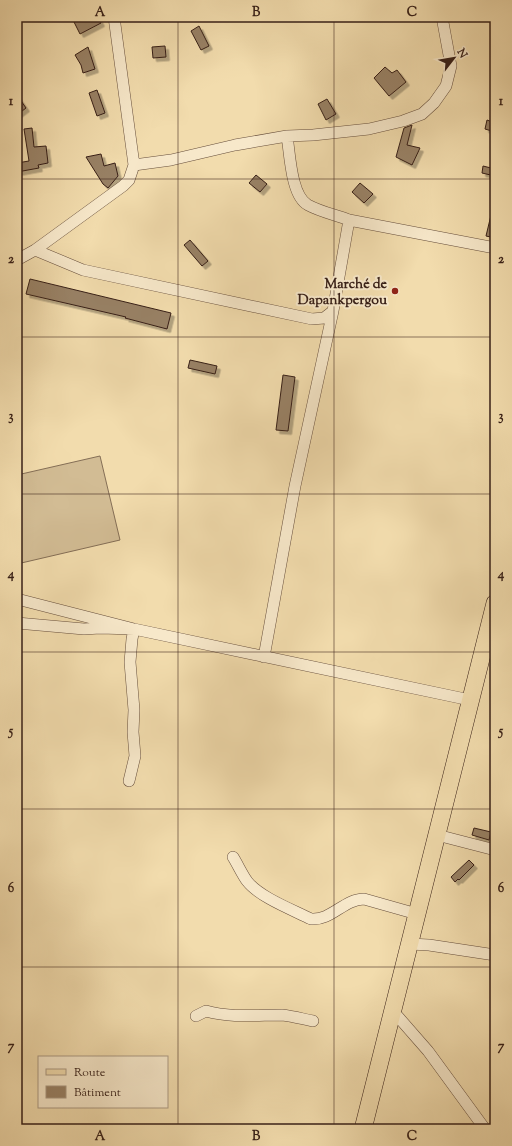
<svg xmlns="http://www.w3.org/2000/svg" width="512" height="1146" font-family="'Sorts Mill Goudy',serif">
	<style>
		.grass { fill: #d2bc94; stroke: #846e56 }
		.building { fill: #988165; stroke: #371f17; filter: url(#shadow) }
		.lines { fill: none; stroke-linecap: round; stroke-linejoin: round }
		.street-casing { stroke: #664e3c; stroke-width: 12 }
		.primary-casing { stroke: #371f17; stroke-width: 18 }
		.street { stroke: #f7e8ca; stroke-width: 11 }
		.primary { stroke: #f2dcad; stroke-width: 17 }
		.grid { fill: none; stroke: #371f17; stroke-width: 1; stroke-opacity: 0.55 }
		.poi-dot { fill: #8f2418; stroke: #f7e8ca; stroke-width: 1.5 }
		.labels { text-anchor: middle; stroke-width: 4; stroke-linejoin: round; paint-order: stroke }
		.poi-label { font-size: 14px; font-weight: bold; fill: #371f17; stroke: #f7e8ca; text-anchor: end }
		.neatline { fill: none; stroke: #371f17; stroke-width: 1.5 }
		.grid-label { font-size: 13px; text-anchor: middle; font-weight: bold; fill: #371f17 }
	</style>
	<defs>
		<filter id="shadow"><feDropShadow dx="3.5" dy="3.5" stdDeviation="0" flood-color="#0004"/></filter>
	</defs>
	<rect width="100%" height="100%" fill="#f2dcad"/>
	<filter id="stains"><feTurbulence type="fractalNoise" baseFrequency=".005" numOctaves="4"/><feColorMatrix values="0 0 0 0 .2 0 0 0 0 .09 0 0 0 0 .02 0 0 0 .5 -.17"/></filter>
	<radialGradient id="worn" r=".72"><stop offset=".6" stop-color="#630" stop-opacity="0"/><stop offset="1" stop-color="#630" stop-opacity=".3"/></radialGradient>
	<path class="grass" d="M100 456 120 540 17 564V475Z"/>
	<path class="building" d="M80 17H98L101 23 80 34 73 20Z
		M199 26 209 46 201 50 191 31Z
		M165 46 166 57 153 58 152 47Z
		M88 47 95 69 83 73 81 65 75 55Z
		M385 67 392 73 397 70 406 82 389 96 374 78Z
		M97 90 105 113 97 116 89 93Z
		M17 95 26 108 17 115Z
		M327 99 336 114 326 120 318 104Z
		M487 120 495 123V132L485 129Z
		M412 125 407 145 420 148 412 165 396 157 404 128Z
		M32 128 34 147 46 146 48 163 38 165 39 168 17 172V163L29 161 24 129Z
		M101 154 104 166 115 163 118 176 108 188 103 184 86 157Z
		M483 166 495 169V176L482 173Z
		M256 175 267 184 260 192 249 183Z
		M360 183 373 194 364 203 352 192Z
		M492 211H495V238L486 236Z
		M190 240 208 261 202 266 184 245Z
		M30 279 171 313 167 329 125 318 126 317 26 294Z
		M190 360 217 366 215 374 188 368Z
		M283 375 295 377 288 431 276 430Z
		M474 828 491 832 489 840 472 835Z
		M469 860 474 865 459 880 458 879 455 882 451 877Z"/>
	<g class="lines">
		<g class="street-casing">
			<path id="street" d="M134 165 171 160 235 145 287 136 313 135 369 129 403 121 422 114 434 103 446 86 451 66 442 17
				M349 220 495 248
				M35 250 83 270 312 319 324 318 333 311 349 220C336 215 321 212 308 205 291 196 290 154 287 136
				M17 260 35 250 123 186 129 180 134 165 114 17
				M17 599 134 629 470 700
				M17 623 84 629 100 628 134 629 132 639 130 662 134 710 133 732 135 756 129 781
				M264 657 295 486 333 311
				M437 835 495 850
				M233 857C238 865 242 874 247 881 259 897 293 910 311 919 331 921 344 899 364 899L417 914
				M410 944 429 945 495 955
				M393 1011 428 1051 485 1129
				M196 1016 206 1011C230 1018 257 1015 282 1015 292 1016 303 1019 313 1021"/>
		</g>
		<g class="primary-casing">
			<path id="primary" d="M363 1129 495 603"/>
		</g>
		<use href="#street" class="street"/>
		<use href="#primary" class="primary"/>
	</g>
	<path class="grid" d="M178 17V1129M334 17V1129M17 179H495M17 337H495M17 494H495M17 652H495M17 809H495M17 967H495"/>
	<circle class="poi-dot" cx="395" cy="291" r="4"/>
	<g class="labels">
		<g class="poi-label">
			<text x="387" y="288">Marché de<tspan x="387" dy="16">Dapankpergou</tspan></text>
		</g>
	</g>
	<rect width="512" height="1146" fill="none" stroke="#f2dcad" stroke-width="44"/>
	<rect x="38" y="1056" width="130" height="52" fill="#f7e8ca" stroke="#aa9882"/>
	<rect x="46" y="1069" width="20" height="6" fill="#f2dcad" stroke="#aa9882"/>
	<text x="74" y="1076" font-size="12" fill="#371f17">Route</text>
	<rect x="46" y="1086" width="20" height="12" fill="#988165" stroke="#aa9882"/>
	<text x="74" y="1096" font-size="12" fill="#371f17">Bâtiment</text>
	<g transform="translate(454 58) rotate(59)" stroke="#f7e8ca" stroke-width="3" paint-order="stroke">
	<path d="M0-3L7 15L0 10L-7 15Z" fill="#371f17"/>
	<text y="-6" font-size="11" font-weight="bold" text-anchor="middle" fill="#371f17">N</text>
	</g>
	<rect x="22" y="22" width="468" height="1102" class="neatline"/>
	<g class="grid-label">
		<text x="100" y="16">A</text>
		<text x="256" y="16">B</text>
		<text x="412" y="16">C</text>
		<text x="11" y="105">1</text>
		<text x="501" y="105">1</text>
		<text x="11" y="263">2</text>
		<text x="501" y="263">2</text>
		<text x="11" y="420">3</text>
		<text x="501" y="420">3</text>
		<text x="11" y="578">4</text>
		<text x="501" y="578">4</text>
		<text x="11" y="735">5</text>
		<text x="501" y="735">5</text>
		<text x="11" y="892">6</text>
		<text x="501" y="892">6</text>
		<text x="11" y="1050">7</text>
		<text x="501" y="1050">7</text>
		<text x="100" y="1140">A</text>
		<text x="256" y="1140">B</text>
		<text x="412" y="1140">C</text>
	</g>
	<rect width="100%" height="100%" filter="url(#stains)"/>
	<rect width="100%" height="100%" fill="url(#worn)"/>
</svg>
